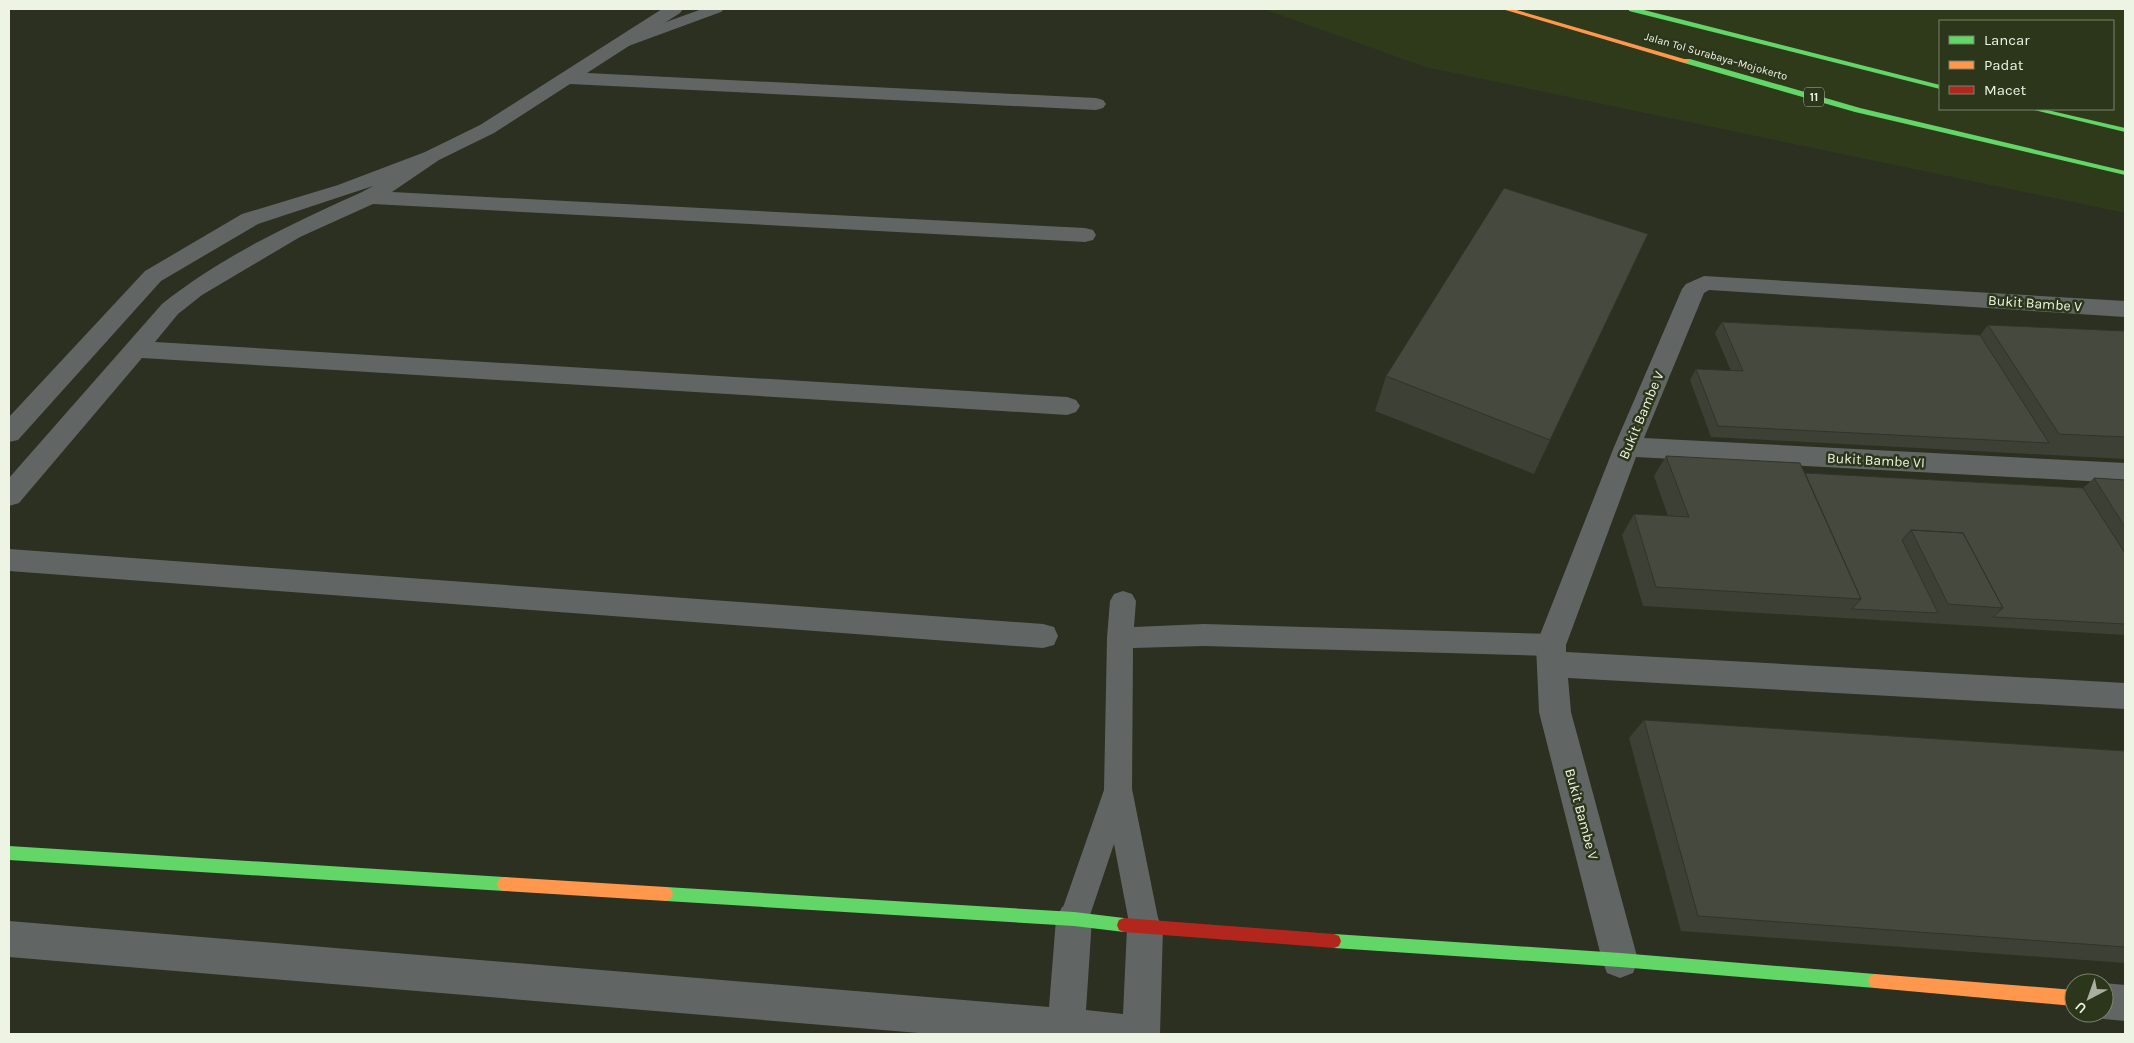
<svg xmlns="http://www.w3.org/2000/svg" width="2134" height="1043" font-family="Karla,sans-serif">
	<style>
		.built { fill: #2f3a1b; fill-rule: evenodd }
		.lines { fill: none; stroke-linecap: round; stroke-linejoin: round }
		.lane { fill: #616664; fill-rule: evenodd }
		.street { fill: #616664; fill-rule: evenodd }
		.fast { fill: #63d668; fill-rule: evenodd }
		.slow { fill: #ff974d; fill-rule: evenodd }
		.jam { fill: #b3261e; fill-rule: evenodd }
		.wall { fill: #3c4035 }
		.building { fill: #464a3e; stroke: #31342b }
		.labels { text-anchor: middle; stroke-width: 5; stroke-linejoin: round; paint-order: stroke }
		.far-street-label { font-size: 11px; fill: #eef4e4; stroke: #2c361b }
		.shield { fill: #2c361b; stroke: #b4bba8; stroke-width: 1 }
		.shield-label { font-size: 12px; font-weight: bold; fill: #eef4e4 }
		.street-label { font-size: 14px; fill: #eef4e4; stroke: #2c361b }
	</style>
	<rect width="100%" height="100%" fill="#2b3021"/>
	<path class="built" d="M1264 9H2125V213L1425 67ZM1940 21H2113V109H1940Z"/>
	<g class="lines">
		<path class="lane" d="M702 9H724L721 12 623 48H611L609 45 611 42Z
			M1123 591 1132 594 1136 601 1134 627 1204 624 1551 634 1560 637 1564 645 1560 653 1551 656 1204 646 1133 648 1132 789 1160 928 1156 939 1145 943 1134 939 1130 928 1114 844 1085 930 1074 934 1063 930 1059 919 1104 790 1107 638 1110 601 1114 594Z"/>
		<path class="street" d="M662 9H683L680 13 587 73 1096 98 1103 100 1106 104 1103 108 1096 110 570 84 494 133 439 160 392 192 1085 228 1093 230 1096 235 1093 240 1085 242 373 204 300 237 202 295 178 314 155 342 1067 397 1076 400 1080 406 1076 412 1067 415 142 358 19 503 9 506V478L162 304C222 256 293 223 362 192L373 186 258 224 161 281 18 440 9 442V417L145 271 242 214 338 185 425 152 480 125Z
			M1704 276 2125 301V317L1709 290 1704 293 1644 438 2125 463V483L1636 457 1566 645V652L2125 683V709L1568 678 1571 712 1638 960 1633 973 1620 978 1607 973 1602 960 1539 712 1536 645 1614 447 1682 289 1686 284Z
			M9 549 1043 624 1054 627 1058 636 1054 645 1043 648 9 571Z
			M1074 902 1086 907 1092 919 1086 1010 1123 1014 1127 928 1133 916 1145 910 1157 916 1163 928 1160 1034H931L9 957V921L1049 1007 1056 919 1062 907Z
			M2103 983H2104L2125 985V1021L2104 1019 2091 1014 2104 1013Z"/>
		<path class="fast" d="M1629 9H1640L1940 85V89L1629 11Z
			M1684 59H1690L1860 108 2125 171V175L1855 112 1684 63Z
			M2030 109H2043L2125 128V132Z
			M9 846 504 877 509 879 511 884 509 889 504 891 9 860Z
			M666 887 1074 912 1124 918 1129 920 1131 925 1129 930 1124 932 1074 926 666 901 661 899 659 894 661 889Z
			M1334 934 1620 953 1875 974 1880 976 1882 981 1880 986 1875 988 1620 967 1334 948 1329 946 1327 941 1329 936Z"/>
		<path class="slow" d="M1502 9H1513L1691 61 1684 63Z
			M504 877 666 887 671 889 673 894 671 899 666 901 504 891 499 889 497 884 499 879Z
			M1875 974 2074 990V1006L1875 988 1870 986 1868 981 1870 976Z"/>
		<path class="jam" d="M1124 918 1334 934 1339 936 1341 941 1339 946 1334 948 1124 932 1119 930 1117 925 1119 920Z"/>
	</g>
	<path class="wall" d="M1648 234 1534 474 1375 411 1386 376Z
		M1722 322 1980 335 1988 325 2125 331V459L1711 437 1690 380 1696 369 1731 371 1715 333Z
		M1666 456 1805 473 2083 488 2094 478 2125 480V635L1643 606 1622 535 1634 514 1668 516 1654 476Z
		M1644 720 2125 751V963L1681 931 1629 738Z"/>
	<path class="building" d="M1504 188 1648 234 1550 440 1386 376Z
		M1722 322 1980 335 2049 443 1718 426 1696 369 1743 371Z
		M1988 325 2125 331V437L2059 434Z
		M1666 456 1800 463 1861 599 1656 587 1634 514 1689 517Z
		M1805 473 2083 488 2125 553V624L1993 617 2003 608 1963 533 1911 530 1902 540 1938 613 1852 609 1861 599Z
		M2094 478 2125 480V527Z
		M1911 530 1963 533 2003 608 1948 604Z
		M1644 720 2125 751V947L1698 916Z"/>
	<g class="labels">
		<g class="far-street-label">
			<text transform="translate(1716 56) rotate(16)" y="4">Jalan Tol Surabaya–Mojokerto</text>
		</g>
		<rect class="shield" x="1804" y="87.5" width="20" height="19" rx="4"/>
		<g class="shield-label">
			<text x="1814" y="101">11</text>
		</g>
		<g class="street-label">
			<text transform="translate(2035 303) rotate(4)" y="5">Bukit Bambe V</text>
			<text transform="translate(1641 415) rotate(-67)" y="5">Bukit Bambe V</text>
			<text transform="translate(1876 460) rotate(3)" y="5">Bukit Bambe VI</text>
			<text transform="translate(1582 814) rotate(75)" y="5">Bukit Bambe V</text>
		</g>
	</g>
	<rect width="2134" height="1043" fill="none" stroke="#eef4e4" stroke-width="20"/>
	<rect x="1939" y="20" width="175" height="90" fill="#2c361b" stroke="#7a826b"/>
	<rect x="1949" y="36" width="25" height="8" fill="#63d668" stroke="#7a826b"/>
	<text x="1984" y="45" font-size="15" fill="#eef4e4">Lancar</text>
	<rect x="1949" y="61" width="25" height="8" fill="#ff974d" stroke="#7a826b"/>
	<text x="1984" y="70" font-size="15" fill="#eef4e4">Padat</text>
	<rect x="1949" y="86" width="25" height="8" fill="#b3261e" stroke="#7a826b"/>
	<text x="1984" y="95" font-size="15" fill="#eef4e4">Macet</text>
	<g transform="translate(2089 998) rotate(221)"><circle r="24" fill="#2c361b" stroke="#7a826b"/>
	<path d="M0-4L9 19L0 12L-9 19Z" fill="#aaafa0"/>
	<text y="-8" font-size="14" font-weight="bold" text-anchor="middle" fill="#eef4e4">U</text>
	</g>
</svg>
